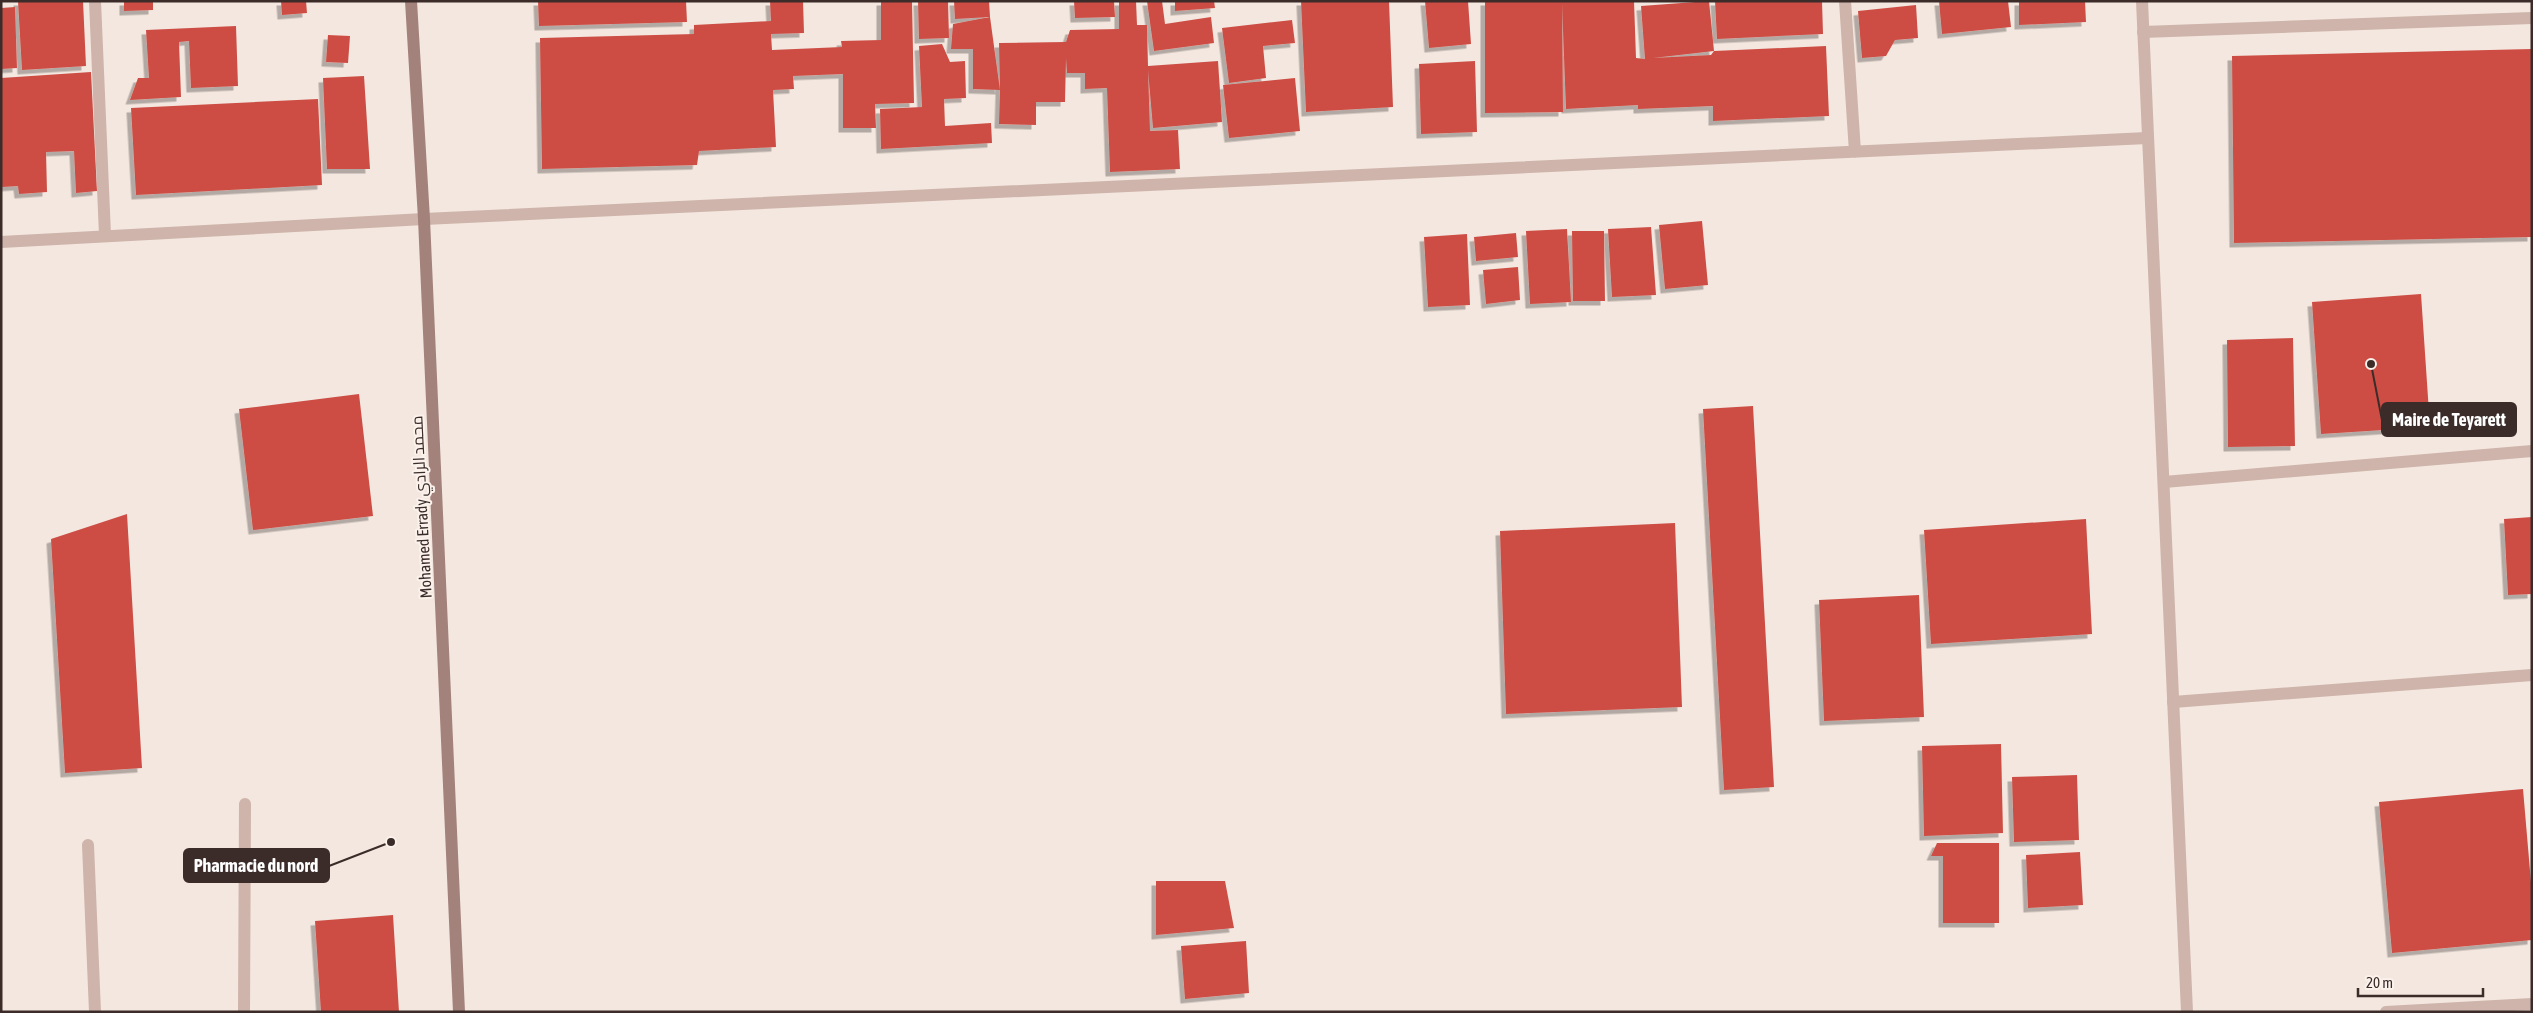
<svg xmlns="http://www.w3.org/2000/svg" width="2533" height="1013" font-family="'Asap Condensed',Cairo,sans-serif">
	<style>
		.building { fill: #cd4e45; fill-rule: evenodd; filter: url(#shadow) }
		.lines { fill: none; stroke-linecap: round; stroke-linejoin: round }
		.lane { stroke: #ceb4aa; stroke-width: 12 }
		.street { stroke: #ceb4aa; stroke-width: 12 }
		.secondary { stroke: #a2827b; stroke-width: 12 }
		.labels { text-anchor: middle; stroke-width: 4; stroke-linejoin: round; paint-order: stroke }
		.street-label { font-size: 16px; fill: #3b2c2a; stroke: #fbf2ec }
		.leader { fill: none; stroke: #3b2c2a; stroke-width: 2 }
		.callout-dot { fill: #3b2c2a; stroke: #fbf2ec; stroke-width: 2 }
		.callout { fill: #3b2c2a; stroke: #3b2c2a; stroke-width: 2 }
		.callout-label { font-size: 18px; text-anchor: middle; font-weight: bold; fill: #fff }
	</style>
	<defs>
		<filter id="shadow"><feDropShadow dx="-4.5" dy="4.5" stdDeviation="0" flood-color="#0004"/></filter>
	</defs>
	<rect width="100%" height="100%" fill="#f4e7df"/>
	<path class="building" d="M18 1H83L86 66 22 70Z
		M124 1H153V10L124 11Z
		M281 1H306L307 13 282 15Z
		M538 1H686L687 22 539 26Z
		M770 1H803L804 33 771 34 772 50 842 47 841 41 881 40V1H912L914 103 875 104 876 128H843V74L793 76 794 89 773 90 776 147 699 151 697 165 542 169 540 38 694 34V25L771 21Z
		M918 1H948L949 38 919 39Z
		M954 1H989L990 17 955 19Z
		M1074 1H1114L1115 17 1075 18Z
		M1119 1H1136L1137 25H1147L1148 66 1218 61 1222 122 1153 128 1148 70 1150 131 1178 130 1180 169 1110 172 1107 88 1085 89V73H1067L1066 58 1065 102H1036V125L999 124 1000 90 973 89V49H951L953 24 990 17 1000 90 999 43 1066 42 1070 30 1119 29Z
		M1147 1H1162L1165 24 1211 17 1214 43 1154 51Z
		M1175 1H1214L1215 8 1175 11Z
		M1301 1H1389L1393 107 1306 112Z
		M1425 1H1468L1471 44 1429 48Z
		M1485 1H1634L1636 58 1645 59 1641 6 1709 1 1714 51 1826 46 1829 116 1713 121V106L1638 109V105L1566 109 1562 4 1563 112 1485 113ZM1714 51 1711 55 1653 58Z
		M1715 1H1822L1823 34 1717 39Z
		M1939 1H2008L2011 27 1942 34Z
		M2019 1H2085L2086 22 2019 25Z
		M1916 5 1918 38 1895 40 1886 56 1862 58 1858 11Z
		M15 7 17 68 1 69V8Z
		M1292 20 1295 43 1263 46 1266 78 1229 83 1222 28Z
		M236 26 238 86 191 88 189 41 179 42 181 97 130 100 138 78H149L146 30Z
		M328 35 350 36 348 63 326 62Z
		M942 44 950 62 965 61 966 98 944 99 945 126 991 123 992 143 881 149 880 109 922 107 919 46Z
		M2532 49V237L2234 243 2232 56Z
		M1475 61 1477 132 1421 134 1419 64Z
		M91 72 97 191 76 193 74 151 46 152 47 192 19 194 18 186 2 187 1 78Z
		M364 76 370 169H327L323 78Z
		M1295 78 1300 131 1229 138 1223 85Z
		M318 99 322 185 136 195 131 108Z
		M1702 221 1708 285 1665 289 1659 225Z
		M1651 227 1656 295 1612 297 1608 229Z
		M1567 229 1571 302 1530 304 1526 231Z
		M1572 231H1604L1605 301H1573Z
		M1516 233 1518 257 1476 261 1474 237Z
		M1467 234 1470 305 1428 307 1424 237Z
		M1518 267 1520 300 1486 304 1483 270Z
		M2421 294 2430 427 2321 434 2312 302Z
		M2293 338 2295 446 2228 447 2227 340Z
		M359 394 373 516 253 530 239 409Z
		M1753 406 1774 787 1724 790 1703 409Z
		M127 514 142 768 65 773 51 539Z
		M2532 517V594L2508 595 2504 519Z
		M2086 519 2092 634 1931 644 1924 530Z
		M1675 523 1682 707 1506 714 1500 531Z
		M1919 595 1924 717 1824 721 1819 600Z
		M2001 744 2003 833 1924 836 1922 746Z
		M2077 775 2079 840 2014 842 2012 777Z
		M2523 789 2532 894V940L2392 953 2379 802Z
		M1937 843H1999V923H1943V856H1931Z
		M2080 852 2083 905 2028 908 2026 855Z
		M1156 881H1225L1234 928 1156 935Z
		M393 915 399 1012H321L315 921Z
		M1246 941 1249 993 1185 999 1181 946Z"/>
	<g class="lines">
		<path class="lane" d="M2143 32 2532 18
			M2164 482 2532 451
			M2173 702 2532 675
			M88 845 95 1012
			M244 1012 245 804"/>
		<path class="street" d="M95 1 105 235
			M1845 1 1855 152
			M2142 1 2187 1012
			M1 242 424 219 2147 138
			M2386 1012 2532 1004"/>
		<path class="secondary" d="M411 1 424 219 459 1012"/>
	</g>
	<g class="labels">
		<g class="street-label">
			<text transform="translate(421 507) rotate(-93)" y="6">Mohamed Errady محمد الرادي</text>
		</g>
	</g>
	<path class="leader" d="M2371 364L2382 420M391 842L329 866"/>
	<g class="callout-dot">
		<circle cx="2371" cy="364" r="5"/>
		<circle cx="391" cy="842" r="5"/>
	</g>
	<g class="callout">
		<rect x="2382" y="403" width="134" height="33" rx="5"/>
		<rect x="184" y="849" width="145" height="33" rx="5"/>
	</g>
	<g class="callout-label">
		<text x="2449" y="426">Maire de Teyarett</text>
		<text x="256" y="872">Pharmacie du nord</text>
	</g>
	<rect width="2533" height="1013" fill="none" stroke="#3b2c2a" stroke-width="5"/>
	<path d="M2358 988v8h125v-8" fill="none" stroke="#3b2c2a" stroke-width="2.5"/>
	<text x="2366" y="988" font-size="15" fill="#3b2c2a" stroke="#fbf2ec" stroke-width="4" paint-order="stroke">20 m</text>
</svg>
